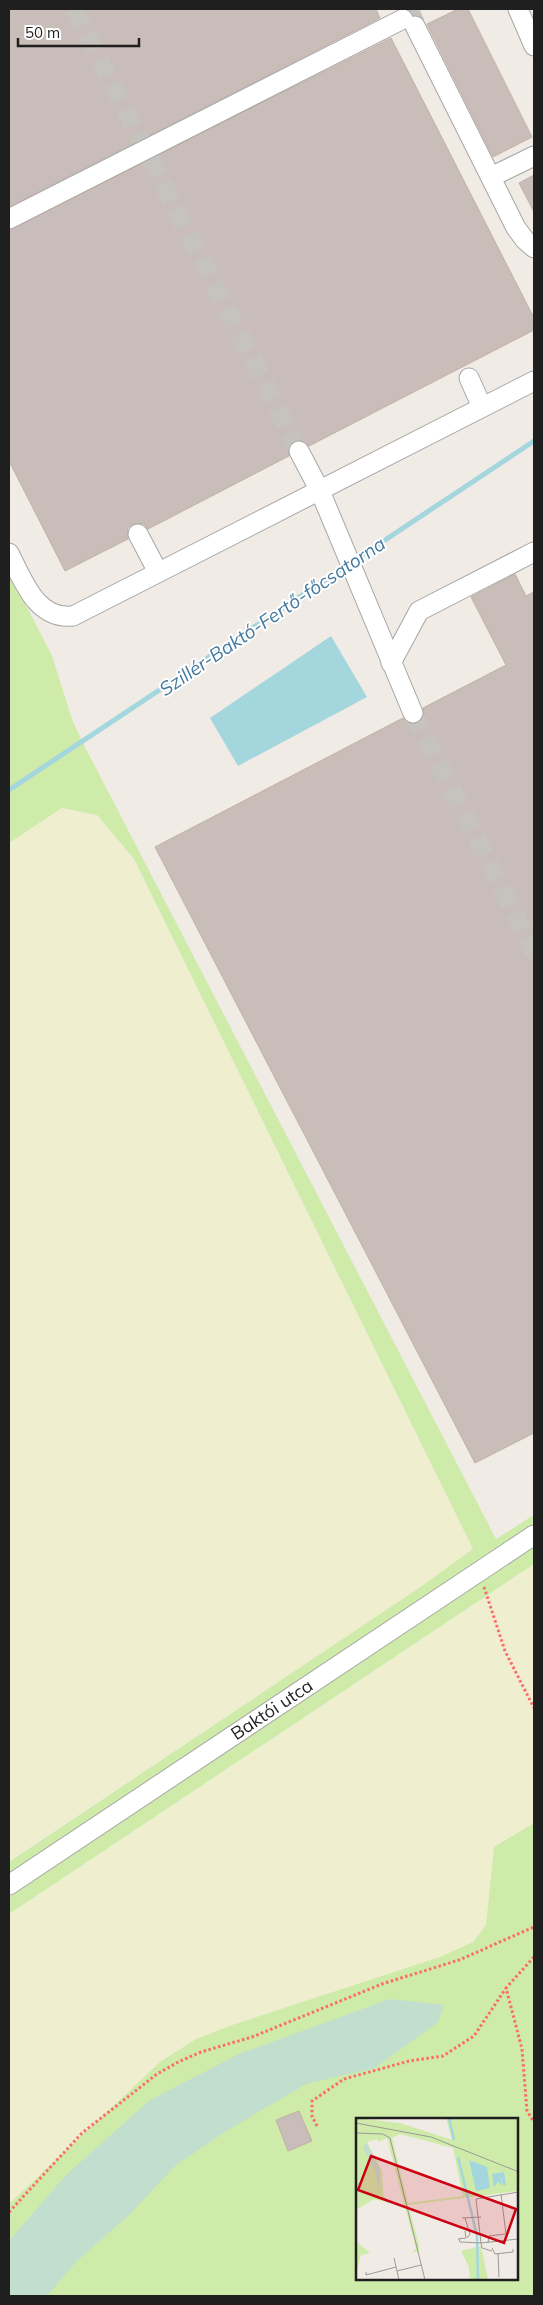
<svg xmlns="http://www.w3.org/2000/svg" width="543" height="2305" font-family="Mulish,sans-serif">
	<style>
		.farmland { fill: #efefd0 }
		.grass { fill: #cfebaa; fill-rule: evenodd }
		.wetland { fill: #c1dece }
		.water { fill: #a4d6de }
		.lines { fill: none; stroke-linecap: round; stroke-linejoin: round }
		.stream { stroke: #a4d6de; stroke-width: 5 }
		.building { fill: #c8bdb8; stroke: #c2b0a7 }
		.minor-tunnel { stroke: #c6c2bd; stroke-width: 19; stroke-dasharray: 19 9; stroke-linecap: butt }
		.minor-casing { stroke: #a6a6a6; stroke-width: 21 }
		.path { stroke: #fc6c69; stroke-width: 3; stroke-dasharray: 2.5 2.5; stroke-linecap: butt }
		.minor { stroke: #fff; stroke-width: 19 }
		.labels { text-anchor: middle; stroke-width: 4; stroke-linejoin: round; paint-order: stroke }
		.street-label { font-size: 18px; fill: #1f1f1f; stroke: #fff }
		.water-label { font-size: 19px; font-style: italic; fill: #4379a0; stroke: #fff }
		.inset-river { fill: none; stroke: #a4d6de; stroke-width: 2.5 }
		.inset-road { fill: none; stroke: #9c9996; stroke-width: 1 }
		.view { fill: #cd0011; fill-opacity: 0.15; stroke: #cd0011; stroke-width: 2.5 }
		.inset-edge { fill: none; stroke: #1f1f1f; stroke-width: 2.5 }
	</style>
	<rect width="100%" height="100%" fill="#f0ebe5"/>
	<path class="farmland" d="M62 808 97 815 134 860 473 1550 422 1586 9 1861V843Z
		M534 1564V1823L494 1847 486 1925 473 1942 440 1957 232 2025 196 2039 160 2062 9 2204V1914Z"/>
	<path class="grass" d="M9 572 52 656 73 722 86 749 496 1539 534 1515V1564L9 1914V1862L422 1586 473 1549 134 859 97 815 62 808 9 843Z
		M534 1823V2296H9V2204L160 2062 196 2039 232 2025 440 1957 473 1942 486 1925 494 1847ZM357 2119H517V2279H357Z"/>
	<path class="wetland" d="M390 1999 444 2005 438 2022 375 2068 306 2084 228 2130 176 2165 129 2215 76 2262 47 2296H9V2241L66 2175 150 2100 239 2054Z"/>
	<path class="water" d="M331 636 367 697 238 766 210 718Z"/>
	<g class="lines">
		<path class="stream" d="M9 790 534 441"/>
	</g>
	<path class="building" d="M9 9H376L380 18 9 207Z
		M458 9H468L532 137 493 157 427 24Z
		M391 38 534 318V330L309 446 305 441H294L289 445V456L148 529 144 524H133L128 528V539L65 571 9 461V230Z
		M534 175V212L519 183Z
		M515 574 526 596 534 592V1433L475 1463 155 847 403 718 411 724 418 723 424 715 423 708 506 665 471 597Z
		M299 2111 312 2141 288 2151 276 2120Z"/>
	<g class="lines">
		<path class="minor-tunnel" d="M74 9 299 451
			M403 19 424 9
			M413 713 534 952"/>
		<g class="minor-casing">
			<g id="minor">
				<path d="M518 9 534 46"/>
				<path d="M415 26 516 228 525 240 534 248"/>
				<path d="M491 177 534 156"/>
				<path d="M9 219 403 19"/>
				<path d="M469 378 482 407"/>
				<path d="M299 451 320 491 413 713"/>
				<path d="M138 534 158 572"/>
				<path d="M9 553C23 580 36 620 73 616L534 381"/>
				<path d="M391 663 419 611 534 552"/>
				<path id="s1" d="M9 1885 534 1535"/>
			</g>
		</g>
		<path class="path" d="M484 1587 505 1651 534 1708
			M534 1957 506 1988 522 2049 527 2111 534 2122
			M317 2126 312 2116V2101L344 2079 409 2061 443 2056 474 2036 506 1988
			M9 2212 82 2133 157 2074 180 2061 201 2052 252 2037 382 1984 459 1960 534 1927"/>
		<use href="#minor" class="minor"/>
	</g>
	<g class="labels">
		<g class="street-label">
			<text dy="6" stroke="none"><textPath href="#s1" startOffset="316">Baktói utca</textPath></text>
		</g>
		<g class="water-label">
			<text transform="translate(272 616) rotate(-34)" y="7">Szillér-Baktó-Fertő-főcsatorna</text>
		</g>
	</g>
	<g transform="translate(356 2118)">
		<rect width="162" height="162" fill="#f0ebe5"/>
		<path d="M0 0 44 5 96 22 90 0H162V73L52 87 63 127V133L56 135 60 131 31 20 22 24 21 21 11 24 26 53 27 76 33 85 18 81 0 92ZM44 16 97 30 107 78 52 85 36 20ZM0 123 14 135 5 137 0 157ZM125 128 132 162H114L113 149 105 133Z" fill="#cfebaa" fill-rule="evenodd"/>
		<path d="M10 24 24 52 23 73 19 52 7 30Z" fill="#c1dece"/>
		<path d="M113 42 131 49 134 70 120 73ZM148 54 150 67H147L144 56 146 67 142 64 138 69 136 56Z" fill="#a4d6de"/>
		<path class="inset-river" d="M93 0 98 22M102 39 121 118 122 162"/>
		<path class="inset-road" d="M0 5 75 19 163 54M0 15 27 16 34 20 69 162M145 76 150 116M106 100 125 99M109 100 114 116 111 120M102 121 110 120 109 113M103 121 104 124 125 125 126 130 136 133M162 121 125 125 120 81 163 74M132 125 133 118 149 116M136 130 139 136 157 134V131M142 135 143 159M38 140 43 162M41 153 65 147M10 154V157L40 149"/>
		<path class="view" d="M15 38 160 91 148 125 2 72Z"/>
		<rect width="162" height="162" class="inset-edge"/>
	</g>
	<rect width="543" height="2305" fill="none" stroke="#1f1f1f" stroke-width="20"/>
	<path d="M18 38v8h121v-8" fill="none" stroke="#1f1f1f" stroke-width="2.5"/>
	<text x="25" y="38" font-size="15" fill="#1f1f1f" stroke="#ffffff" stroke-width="4" paint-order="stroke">50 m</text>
</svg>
